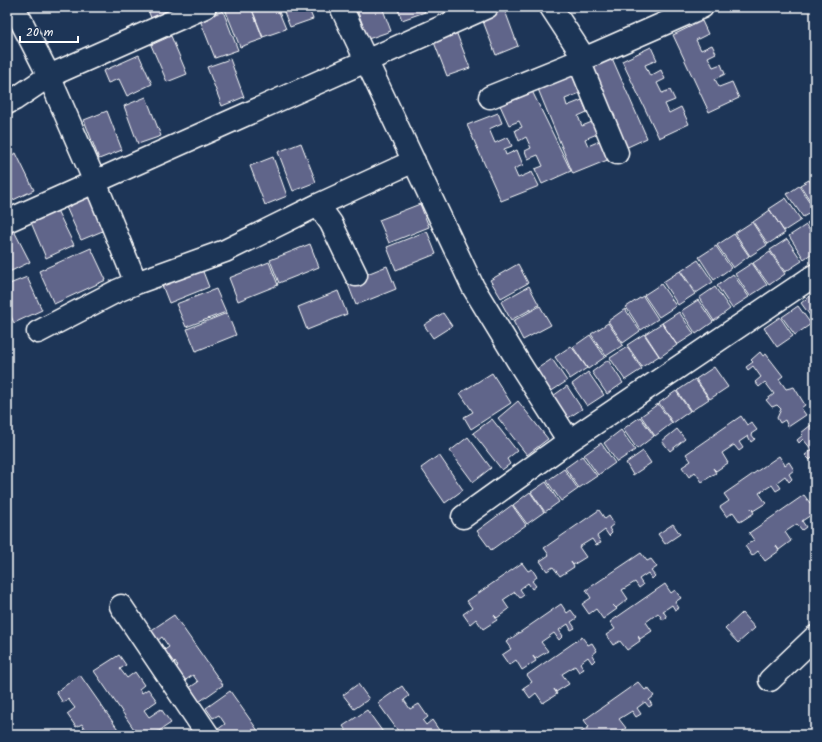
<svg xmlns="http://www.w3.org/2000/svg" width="822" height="742" font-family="Kalam,sans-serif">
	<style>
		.building { fill: #61658a; stroke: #fff }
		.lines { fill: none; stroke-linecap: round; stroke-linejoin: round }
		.minor-casing { stroke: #fff; stroke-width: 25 }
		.minor { stroke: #1d3557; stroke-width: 22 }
	</style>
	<rect width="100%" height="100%" fill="#1d3557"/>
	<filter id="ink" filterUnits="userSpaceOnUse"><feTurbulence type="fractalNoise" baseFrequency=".025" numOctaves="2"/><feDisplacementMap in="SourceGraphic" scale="8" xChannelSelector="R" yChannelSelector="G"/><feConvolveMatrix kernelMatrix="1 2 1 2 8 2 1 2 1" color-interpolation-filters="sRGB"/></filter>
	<g filter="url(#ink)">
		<path class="building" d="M147 7H173L174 9 151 18Z
			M229 7H251L263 39 240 47 225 9Z
			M251 7H277L286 29 263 37Z
			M282 7H308L313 19 290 27Z
			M356 7H382L391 31 368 39Z
			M397 7H423L425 12 402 20Z
			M504 8 518 46 496 55 481 16Z
			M223 11 238 50 215 58 200 20Z
			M702 21 708 34 696 40 701 50 712 45 716 53 708 57 713 67 721 64 725 74 715 79 719 87 732 82 739 98 709 112 673 35Z
			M455 29 470 68 447 76 432 37Z
			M171 36 187 74 167 82 151 45Z
			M651 47 657 60 645 65 650 76 661 70 665 79 657 83 662 93 670 90 675 100 665 104 669 113 681 107 689 124 659 138 622 61Z
			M139 55 152 84 127 96 119 79 108 83 103 71Z
			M612 58 647 138 619 151 586 70Z
			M230 59 244 97 222 106 207 67Z
			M572 75 580 93 565 99 567 106 582 100 587 112 578 116 582 126 592 122 597 134 585 139 588 146 602 140 610 159 573 174 538 89Z
			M532 91 571 171 542 184 535 169 543 166 538 155 528 159 525 151 531 148 526 137 519 141 515 130 522 127 519 121 509 125 499 103Z
			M146 97 161 136 138 144 124 106Z
			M107 111 122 150 99 159 84 120Z
			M498 113 502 123 489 129 495 143 508 137 512 146 504 149 506 155 517 150 523 165 514 169 518 178 532 172 539 186 501 201 467 125Z
			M301 143 316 182 293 191 278 152Z
			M16 153 34 190 7 203V157Z
			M273 157 287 196 265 205 250 166Z
			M809 180 815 189V208L800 185Z
			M799 186 815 210 803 217 787 194Z
			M91 196 105 230 81 240 66 207Z
			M786 198 801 220 784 231 769 209Z
			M420 204 429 227 389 243 379 220Z
			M56 208 74 245 46 258 30 220Z
			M770 210 785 233 768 244 753 222Z
			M815 217V235L807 223Z
			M752 222 767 245 750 256 735 233Z
			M806 225 815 239V251L804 259 789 236Z
			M12 227 30 262 7 273V230Z
			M427 231 436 254 396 270 387 247Z
			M734 234 749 256 733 268 717 245Z
			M787 239 802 261 785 272 770 250Z
			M310 244 319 267 279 283 270 260Z
			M716 246 731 268 714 280 699 257Z
			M91 248 106 280 54 304 39 271Z
			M770 252 785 274 769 285 753 263Z
			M698 260 713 282 696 293 681 271Z
			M269 262 278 285 238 301 229 278Z
			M752 263 767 285 750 296 735 274Z
			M200 264 209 287 169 303 160 280Z
			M518 264 528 283 501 298 490 280Z
			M387 266 396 289 356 305 347 282Z
			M680 271 695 294 678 305 663 282Z
			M733 274 749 297 732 308 717 286Z
			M27 277 42 310 14 323 7 308V285Z
			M661 284 676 306 659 317 644 295Z
			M529 286 539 305 511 320 501 302Z
			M715 287 730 309 714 321 699 298Z
			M216 289 226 312 186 327 176 304Z
			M338 291 347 314 307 330 298 307Z
			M815 292V320L814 321 801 303Z
			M643 296 658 319 641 330 626 307Z
			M698 300 713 322 696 334 681 311Z
			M540 306 551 325 523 340 513 321Z
			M798 306 811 324 795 335 782 317Z
			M625 309 640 331 623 343 608 321Z
			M679 312 694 334 677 345 662 323Z
			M227 313 236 335 196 351 187 329Z
			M443 313 452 326 433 338 424 325Z
			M780 317 793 336 777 347 764 328Z
			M608 323 623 345 606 356 591 334Z
			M662 323 677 345 660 357 645 334Z
			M644 334 659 356 642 367 627 345Z
			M590 335 605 357 588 369 573 347Z
			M571 346 587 368 570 379 555 357Z
			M627 347 642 369 625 380 610 358Z
			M760 352 763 356 766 354 783 376 779 379 786 389 794 387 805 405 801 408 806 415 788 427 785 420 780 423 777 418 781 409 777 405 772 407 766 400 774 394 765 382 759 387 755 382 761 377 753 366 748 370 746 367 753 362 751 360Z
			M552 359 567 381 550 392 535 370Z
			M608 360 623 383 607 394 592 372Z
			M714 367 728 387 710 399 696 379Z
			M588 372 604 395 587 406 572 384Z
			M492 373 511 403 471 429 464 417 473 412 460 393Z
			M695 379 709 399 691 411 677 391Z
			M567 386 582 409 565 420 550 398Z
			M676 391 690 411 673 423 659 403Z
			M518 401 548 439 527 455 498 418Z
			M658 404 672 423 655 436 641 416Z
			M741 416 747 425 751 422 757 430 751 434 755 439 751 442 748 436 739 442 743 448 739 451 734 445 722 453 728 463 716 471 713 468 716 473 702 482 695 472 689 477 682 467 691 461 686 454Z
			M640 417 654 436 637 449 623 429Z
			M492 419 517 451 507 459 510 464 502 470 473 433Z
			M811 425 814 429 815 428V455L810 460 805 455 812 450 803 439 799 443 797 440 803 435 801 433Z
			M677 429 685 439 670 451 662 441Z
			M621 430 635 450 617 462 604 443Z
			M468 437 491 468 473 482 450 451Z
			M601 443 615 463 598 475 584 455Z
			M643 451 651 463 633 475 626 463Z
			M439 455 463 490 445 503 421 468Z
			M582 456 597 476 579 488 565 468Z
			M779 456 785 465 789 462 794 470 789 474 792 479 789 482 785 476 777 482 781 488 776 491 772 485 759 493 766 503 753 511 751 508 754 513 740 522 733 512 727 517 720 507 729 501 724 494Z
			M564 469 578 489 561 501 547 481Z
			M546 482 559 502 545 512 531 492Z
			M530 492 544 512 527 524 513 505Z
			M804 495 810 503 814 501 815 502V512L814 513 815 514V520H814L811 515 802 521 806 527 802 530 797 524 785 532 791 541 779 550 776 546 779 551 765 561 758 551 752 556 745 546 754 540 749 533Z
			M512 505 526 525 491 550 477 531Z
			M599 510 605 519 609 516 614 524 609 528 612 533 609 536 605 530 597 536 601 543 596 545 592 539 579 547 586 557 573 565 571 562 574 567 560 576 553 567 547 571 540 561 549 555 544 548Z
			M673 524 680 534 665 544 658 534Z
			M641 553 647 561 651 559 657 567 651 571 655 576 652 579 648 573 639 579 643 585 639 588 635 582 622 590 628 599 616 608 613 605 617 609 603 619 596 609 589 614 582 604 591 598 586 590Z
			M522 563 528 571 532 569 537 577 532 581 536 586 532 589 528 583 520 589 524 595 520 598 515 592 503 600 509 609 497 618 494 615 497 620 483 629 476 619 470 624 463 614 472 608 467 601Z
			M665 584 671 593 675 590 681 598 675 602 679 608 675 610 672 605 663 611 667 617 663 620 658 613 646 622 652 631 640 639 638 636 640 641 627 650 620 641 613 645 606 635 615 629 610 622Z
			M561 604 567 613 571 610 577 618 571 622 575 628 571 630 568 624 559 630 563 636 559 640 554 633 541 642 548 651 535 659 533 656 536 661 522 670 516 660 509 665 502 655 511 649 506 642Z
			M742 613 755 628 738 643 725 629Z
			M174 615 223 685 196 704 186 690 198 682 193 675 180 684 171 671 178 666 175 662 170 667 160 653 169 647 162 637 157 641 150 631Z
			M582 637 588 645 592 643 597 651 592 655 595 660 592 663 588 657 580 663 584 669 579 672 575 666 562 674 569 684 556 692 554 689 557 694 543 703 536 693 530 698 523 688 532 682 527 675Z
			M119 655 126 665 120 669 127 678 135 672 144 685 139 689 142 693 148 689 157 701 144 710 149 717 161 709 171 723 153 735H138L94 671Z
			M80 675 122 735H80L78 732 84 728 82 724 76 727 67 714 75 708 68 699 63 703 56 692Z
			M638 682 645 690 648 688 654 696 649 700 652 705 649 707 645 702 637 708 641 714 636 717 632 711 619 719 626 728 616 735H612L611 734V735H581L580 733 589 727 584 720Z
			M358 684 369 699 354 709 343 695Z
			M402 686 409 696 404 700 410 709 419 704 428 717 423 721 426 725 432 720 441 733 438 735H401L378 703Z
			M230 691 261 735H220L217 730 225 724 219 715 213 718 206 708Z
			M367 710 385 735H358L356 732 352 735H349L343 726Z"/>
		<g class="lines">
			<g class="minor-casing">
				<path id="minor" d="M14 7 49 76 95 182 136 283
					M341 7 473 287 521 366 569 441
					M551 7 581 53 579 61 617 153
					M490 97 579 61 702 7
					M7 103 15 99 49 76 205 7
					M318 205 331 223 356 275
					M7 221 487 7
					M38 332 117 291 136 283 225 251 318 205 414 161
					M463 517 569 441 815 275
					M121 606 208 735
					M770 680 815 637"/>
			</g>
			<use href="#minor" class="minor"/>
		</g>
	</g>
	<rect width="822" height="742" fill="none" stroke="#1d3557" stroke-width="24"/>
	<rect x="12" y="12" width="798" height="718" fill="none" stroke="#fff" stroke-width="1.5" filter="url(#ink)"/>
	<path d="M20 36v6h58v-6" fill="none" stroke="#ffffff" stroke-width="2"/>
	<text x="26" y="36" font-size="12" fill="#ffffff" stroke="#1d3557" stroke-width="3" paint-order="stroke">20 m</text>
</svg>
